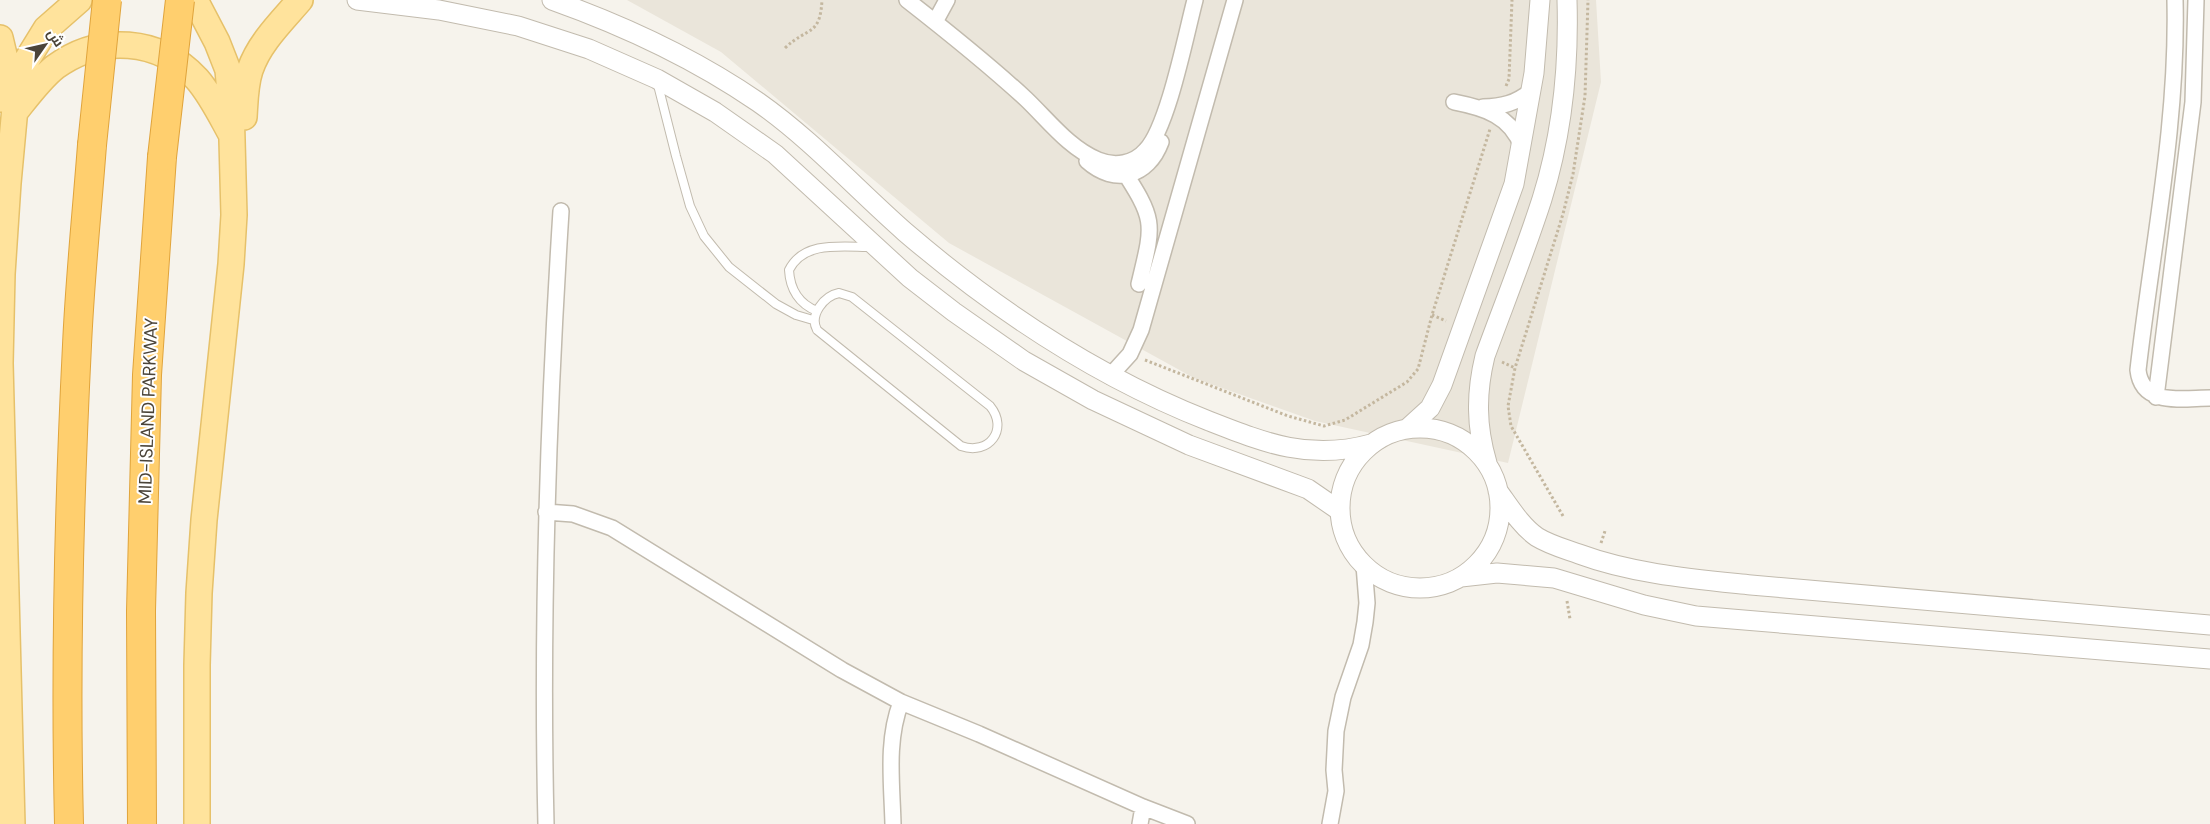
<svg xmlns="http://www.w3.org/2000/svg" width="2210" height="824" font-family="'DM Sans',Cairo,sans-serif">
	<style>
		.residential { fill: #eae5da }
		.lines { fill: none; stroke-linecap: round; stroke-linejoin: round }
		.service-casing { stroke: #c2bbae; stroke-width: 10 }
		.minor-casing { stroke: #c2bbae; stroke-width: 18 }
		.tertiary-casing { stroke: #c2bbae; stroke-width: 21 }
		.primary-casing { stroke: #e6c16a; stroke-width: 28 }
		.motorway-casing { stroke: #e0a43c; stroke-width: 30 }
		.path { stroke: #c4b79f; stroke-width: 3; stroke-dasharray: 2.5 2.5; stroke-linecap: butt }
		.service { stroke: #fff; stroke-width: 8 }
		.minor { stroke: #fff; stroke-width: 15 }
		.tertiary { stroke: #fff; stroke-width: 19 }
		.primary { stroke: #ffe39c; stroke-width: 25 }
		.motorway { stroke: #ffcf6e; stroke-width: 28 }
		.motorway-bridge-casing { stroke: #e0a43c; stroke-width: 30; stroke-linecap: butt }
		.motorway-bridge { stroke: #ffcf6e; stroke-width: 28 }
		.labels { text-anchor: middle; stroke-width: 4; stroke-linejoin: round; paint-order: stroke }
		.street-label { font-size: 18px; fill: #4b4439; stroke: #fff }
	</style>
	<rect width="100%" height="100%" fill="#f6f3ec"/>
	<path class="residential" d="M627 0H1596L1601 82 1508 463 1315 421 1194 378 949 243 721 52Z"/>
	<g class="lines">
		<g class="service-casing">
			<path id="service" d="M657 81 676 156 690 206 704 236 729 267 776 304 796 315 813 320
				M839 293 852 297 990 406C1009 429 989 456 961 446L817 330C809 315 824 296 839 293Z
				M817 311C799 304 790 289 789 270 804 240 843 247 872 247"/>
		</g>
		<g class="minor-casing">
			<path id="minor" d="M907 0C948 32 988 64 1026 99 1048 120 1069 148 1098 160 1115 167 1134 164 1146 150 1168 127 1186 34 1195 0
				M2175 0C2178 125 2152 247 2138 370 2142 407 2183 398 2210 398
				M935 22 947 0
				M1454 102C1485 108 1511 116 1522 147
				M1483 107C1502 107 1516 103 1531 91
				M1087 161C1115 186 1148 177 1161 142
				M1121 167C1156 221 1154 222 1139 284
				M1110 376 1130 354 1141 330 1235 0
				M2156 397 2193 102 2196 0
				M546 512 573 514 612 528 842 670 901 702 979 734 1143 807 1187 824
				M546 824C541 619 548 415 561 211
				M893 824C892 783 886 741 901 702
				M1140 824 1143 807
				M1330 824 1336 791 1334 770 1336 731 1343 697 1361 645 1365 622 1367 603 1364 565"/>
		</g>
		<g class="tertiary-casing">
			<path id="tertiary" d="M357 0 439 10 518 26 589 49 657 79 715 112 775 154 910 278 954 312 1024 361 1093 400 1189 445 1308 489 1340 511
				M552 0C625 26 694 58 758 102 812 140 855 188 905 232 996 310 1097 377 1209 421 1265 443 1310 461 1371 444
				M1408 428 1430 408 1442 385 1514 184 1534 73 1540 0
				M1340 508a80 80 0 1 1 160 0a80 80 0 1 1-160 0Z
				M1487 463C1476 426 1476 393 1485 356 1504 304 1525 252 1542 199 1562 135 1569 66 1567 0
				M1498 491C1509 506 1521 526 1537 537 1550 545 1565 549 1579 554 1633 574 1694 579 1751 585L2210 625
				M1461 577 1497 573 1554 578 1644 605 1696 616 2210 659"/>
		</g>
		<g class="primary-casing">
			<path id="primary" d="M195 0 217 42 228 70 231 103 234 215 231 264 204 520 199 593 197 665V824
				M0 38 5 59 1 99
				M15 112C27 97 40 79 55 67 100 34 159 38 197 79 211 95 221 116 231 134
				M244 117C245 102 245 85 250 70 259 43 282 21 300 0
				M12 824 0 363 2 274 8 183 16 97 25 63 46 29 79 0"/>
		</g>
		<g class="motorway-casing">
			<path id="motorway" d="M69 824C65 664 69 504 77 345 80 278 87 211 92 145
				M142 824 141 611 147 375 162 157"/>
		</g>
		<path class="path" d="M785 48C808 26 820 37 822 0
			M1506 86 1509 79 1512 0
			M1432 315 1446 321
			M1145 360 1288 416 1324 426 1345 420 1407 382 1418 369 1432 315 1490 129
			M1502 362 1515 368
			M1563 516 1511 426 1508 406 1515 368 1563 214 1573 174 1585 96 1588 0
			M1601 543 1605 531
			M1567 601 1570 619"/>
		<use href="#service" class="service"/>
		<use href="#minor" class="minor"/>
		<use href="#tertiary" class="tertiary"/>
		<use href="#primary" class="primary"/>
		<use href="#motorway" class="motorway"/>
		<g class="motorway-bridge-casing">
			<path id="motorway-bridge" d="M92 145 107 0
				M162 157 180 0"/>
		</g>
		<use href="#motorway-bridge" class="motorway-bridge"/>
	</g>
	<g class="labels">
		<g class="street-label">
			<text transform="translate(148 411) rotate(-88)" y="6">MID-ISLAND PARKWAY</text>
		</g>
	</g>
	<g transform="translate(45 45) rotate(56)" stroke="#ffffff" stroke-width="4" paint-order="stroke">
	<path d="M0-4L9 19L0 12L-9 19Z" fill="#4b4439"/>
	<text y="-8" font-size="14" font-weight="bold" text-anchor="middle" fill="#4b4439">ش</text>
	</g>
</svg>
